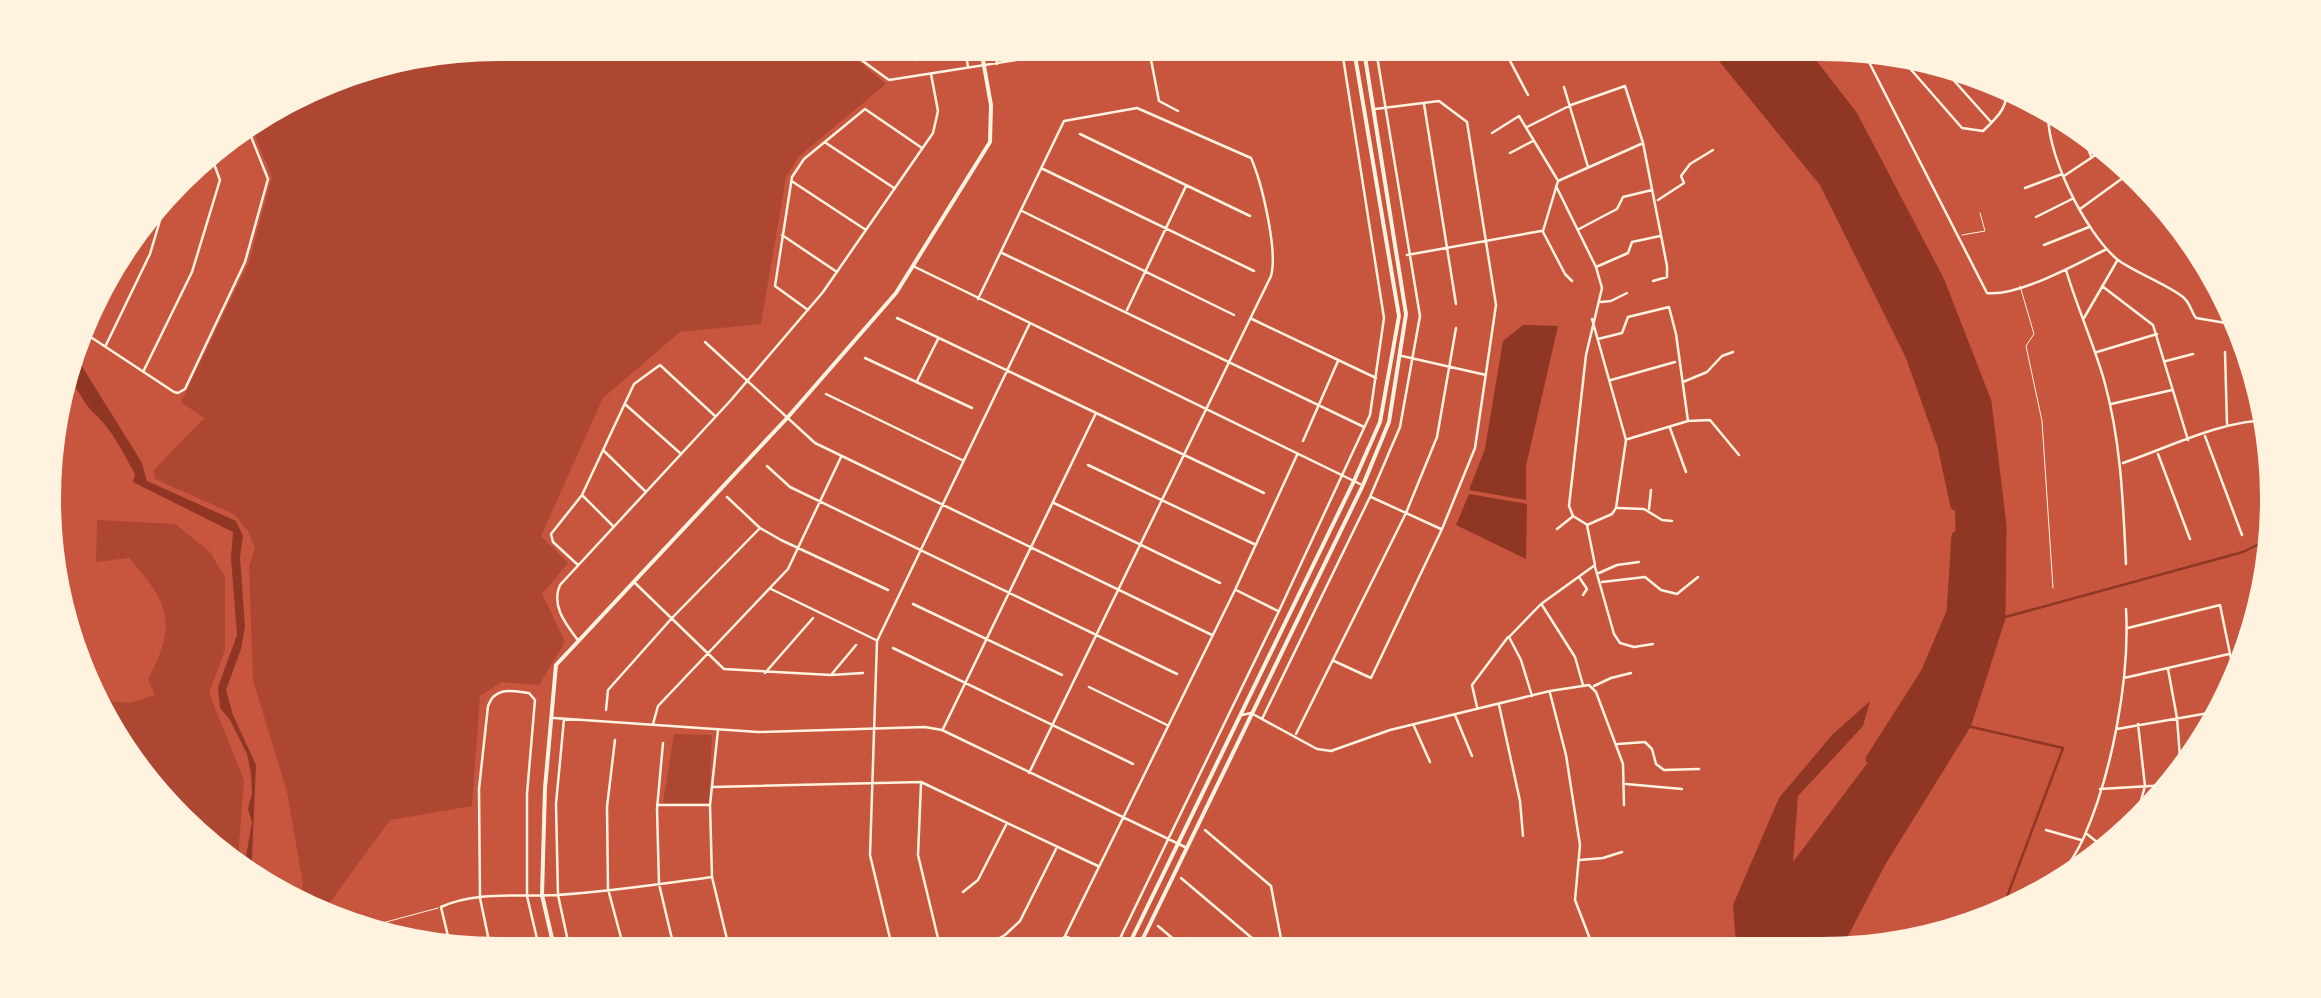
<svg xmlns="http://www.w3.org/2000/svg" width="2321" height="998" font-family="'Libre Baskerville',serif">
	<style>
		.green { fill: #ae4732 }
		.water { fill: #8f3625 }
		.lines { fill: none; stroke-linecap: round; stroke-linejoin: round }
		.stream { stroke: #8f3625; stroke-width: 2.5 }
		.river { stroke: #8f3625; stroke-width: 9 }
		.service { stroke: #fff3e0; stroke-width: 1 }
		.minor { stroke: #fff3e0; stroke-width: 2.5 }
		.tertiary { stroke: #fff3e0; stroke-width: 4 }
		.secondary { stroke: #fff3e0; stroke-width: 4 }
		.rim { fill: none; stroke: #fff3e0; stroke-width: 12 }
	</style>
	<rect width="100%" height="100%" fill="#c8553d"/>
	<path class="green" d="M499 38H845L855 58 886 84 799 156 786 177 761 324 680 332 603 398 541 536 568 563 542 594 565 642 539 685 502 682 480 696 472 806 390 820 325 909 331 925 298 906 303 884 287 792 253 680 249 566 255 548 248 531 234 514 155 479 154 470 204 418 181 402 249 262 272 177 249 121 350 62Z
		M97 520 175 524 210 552 225 577V650L209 693 244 780 237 871 195 846 99 729 97 724 108 701 130 703 155 695 148 679C178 623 169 603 129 558L96 562Z
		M674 734 712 735 709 803H663Z"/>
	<path class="water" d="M1706 38H1793L1796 41 1853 115 1940 282 1987 402 2002 525 2001 618 1967 724 1881 863 1832 957H1737L1733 905 1779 798 1832 735 1870 701 1863 726 1798 796 1793 862 1875 753 1925 673 1951 612 1956 561 1955 505 1942 446 1910 356 1824 183Z
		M1523 325 1558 326 1526 466V500L1469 490 1485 449 1503 341Z
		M70 347 142 463 147 481 236 521 243 536 240 557 245 627 241 649 226 690 233 715 256 765 251 879 245 875 244 868 252 822 248 809 252 793 251 773 247 754 230 720 220 708 218 687 237 635 231 558 233 532 133 482 135 474C123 453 113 431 96 415 80 401 80 386 60 373Z
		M1469 494 1527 504 1526 559 1456 525Z"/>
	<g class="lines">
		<path class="stream" d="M1998 619 2243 552 2259 544 2276 517
			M1963 725 2063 748 1996 926"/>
		<path class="river" d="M1706 38 1824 183 1910 356 1942 446 1955 506
			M1793 38 1853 115 1940 281 1987 402 2002 525 2001 618 1967 724 1881 863 1832 957
			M1870 759 1925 673 1951 612 1956 536"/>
		<path class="service" d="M1962 235 1985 231 1980 213
			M2020 286 2034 334 2026 346 2042 421 2053 588
			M345 933 438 908"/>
		<path class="minor" d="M848 38 860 59 889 80 1157 38
			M912 38 916 60
			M963 38 968 67
			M993 38 997 64
			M1498 38 1528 95
			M1147 39 1159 101 1178 111
			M1852 42 1869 62 1987 293C2018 297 2078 263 2107 249
			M1893 49 1962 128 1983 131C1999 116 2008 107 2008 84
			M1932 56 1991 122
			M1870 61 1885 48
			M1564 87 1588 167
			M1424 104 1456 304
			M2049 107C2042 148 2086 234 2118 260 2132 271 2177 289 2185 299 2191 305 2191 312 2196 318L2244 326
			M2079 125 2091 156
			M1527 127 1571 105 1625 86 1643 143 1667 266V277L1653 281
			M1492 133 1519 116 1557 179
			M1080 134 1250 216
			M826 143 894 188
			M1510 153 1533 141
			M1043 169 1254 271
			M2064 176 2112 144
			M793 182 866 230
			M1556 186 1596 267 1602 288 1586 355 1569 506 1573 516 1586 524
			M2025 188 2062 174
			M1658 200 1684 183 1681 176 1690 164 1713 150
			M2080 209 2138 167
			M1022 211 1234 315
			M2036 217 2072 199
			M1579 229 1617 209 1623 197 1652 190
			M1543 231 1558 181 1641 144
			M1543 232 1565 274 1572 281
			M782 235 837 272
			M2044 245 2089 227
			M1002 253 1364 427
			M1407 255 1541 231
			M913 266 1360 484
			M1596 267 1628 253 1632 242 1660 236
			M2066 270C2077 307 2093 342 2104 380 2121 441 2123 500 2126 564
			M2102 286 2153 325 2188 440
			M978 299 1064 121 1137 108 1251 158C1262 183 1278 251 1271 276L1029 773
			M1601 302 1611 301 1627 293
			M808 310 775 286 792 177 804 159 865 109 922 148
			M1127 310 1186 186
			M897 318 1264 493
			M2084 318 2117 261
			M1252 319 1376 378
			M77 328 174 392 178 393 185 389 245 262 268 179 248 129 241 125
			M1598 339 1622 333 1628 317 1669 307 1676 334 1688 421
			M705 342 815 443 1212 635
			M106 345 150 254 172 180
			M2097 352 2157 334
			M2225 352 2227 424
			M1402 356 1486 375
			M865 358 972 408
			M2166 361 2193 354
			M144 370 192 272 220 180 207 145
			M1611 380 1675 362
			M917 381 938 339
			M1683 382 1707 372 1722 356 1733 352
			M826 394 962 460
			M2111 404 2172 390
			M626 405 680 453
			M46 410 56 405
			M1670 428 1686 472
			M2205 436 2242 535
			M1628 439 1688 421 1710 420 1739 455
			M1303 441 1338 361
			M604 451 645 491
			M2158 454 2190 539
			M2123 463C2170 447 2219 421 2269 420
			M1088 465 1254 544
			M767 466 790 487 1177 674
			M583 496 613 526
			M727 497 760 528 781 540 888 590
			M1371 497 1441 529
			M1054 503 1220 583
			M1618 508 1644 509 1662 520 1672 521
			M1649 509 1651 490
			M1557 529 1572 517
			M2270 564 2271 555
			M578 565 553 542 551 534 582 495 634 384 660 365 715 416
			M1595 567 1614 634 1620 643 1634 647 1653 644
			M1599 573 1617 565 1639 562
			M1579 577 1587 589 1583 595
			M1602 582 1645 577 1661 590 1677 594 1698 577
			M635 583 724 669 831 675 863 673
			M771 589 876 640
			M1236 590 1278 611
			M913 604 1062 675
			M1542 605 1575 657 1583 685
			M2128 628 2220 605 2237 688
			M577 639C565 623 551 605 560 585L731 400 823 292 933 133 938 111 931 74
			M893 648 1133 764
			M1334 661 1371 678 1442 529 1475 448 1496 305 1467 122 1439 101 1375 109
			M2168 669 2177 718 2182 784
			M765 673 813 618
			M831 675 856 645
			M2124 678 2229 654
			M1594 686 1611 678 1631 673
			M1089 687 1167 725
			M1550 693 1566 755 1580 845 1575 900 1590 939 1608 957
			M1532 696 1521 660 1509 637 1541 604 1595 565 1587 525 1612 514 1616 508 1626 440 1592 319
			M1499 705 1520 801 1523 836
			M1477 707 1472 685 1508 637
			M606 710 608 690 672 618 760 528
			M2211 714 2215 730
			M1242 715 1251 713 1317 749 1331 751 1390 730 1550 691 1589 685 1596 692 1623 764 1624 805
			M1455 715 1472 756
			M554 718 758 732 925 727 942 730 1185 847
			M564 719 556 804 558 895 572 960
			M1262 719 1370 497 1400 427 1420 316 1374 38
			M653 724 658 706 788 569 841 457
			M1414 726 1430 762
			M943 729 1096 413
			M2117 729 2226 710
			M718 730 710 805 712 877 732 960
			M1296 734 1406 513 1437 437 1456 328
			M615 740 607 807 608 889 627 960
			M663 743 657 809 659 884 677 960
			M1618 744 1645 742 1652 749 1656 764 1664 770 1699 769
			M921 784 918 855 943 959
			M1626 784 1682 789
			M713 787 921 782 1098 866
			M2100 789 2184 784
			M657 805H709
			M1205 830 1271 886 1282 944 1272 958
			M2046 830 2081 840
			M2087 834 2113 855
			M2131 837 2145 786 2138 724
			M1580 860 1603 858 1622 852
			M1181 878 1272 955
			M963 892 978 880 1006 825
			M2047 897C2060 878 2074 859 2084 837 2112 773 2130 679 2126 609
			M1158 926 1196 958
			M1067 937 1110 957
			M1602 950C1621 942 1645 937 1667 939 1680 941 1692 947 1706 948
			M452 953 441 907C476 891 519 897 557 895 608 892 661 884 712 877
			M894 955 870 855 877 641 1029 325
			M874 959 939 946
			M962 959 1005 935 1020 921 1056 849
			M1047 959 1065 936 1235 590 1297 455
			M1110 959 1279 611 1370 415 1384 318 1340 38
			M493 960 480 898 479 789 488 706C495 686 512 691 529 693L535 700 527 794V896L542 960"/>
		<path class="tertiary" d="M2274 438 2281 479
			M557 960 542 895 545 788 556 665 788 417 896 293 990 142 991 105 979 38"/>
		<path class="secondary" d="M1122 959 1354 481 1380 422 1399 316 1352 38
			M1133 959 1363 485 1389 422 1406 314 1362 38"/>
	</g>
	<path d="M0 0H2321V998H0ZM499 55H1822A444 444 0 0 1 2266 499V499A444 444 0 0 1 1822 943H499A444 444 0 0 1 55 499V499A444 444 0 0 1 499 55Z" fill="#fff3e0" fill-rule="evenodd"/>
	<path class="rim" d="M499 55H1822A444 444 0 0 1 2266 499V499A444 444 0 0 1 1822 943H499A444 444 0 0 1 55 499V499A444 444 0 0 1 499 55Z"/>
</svg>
